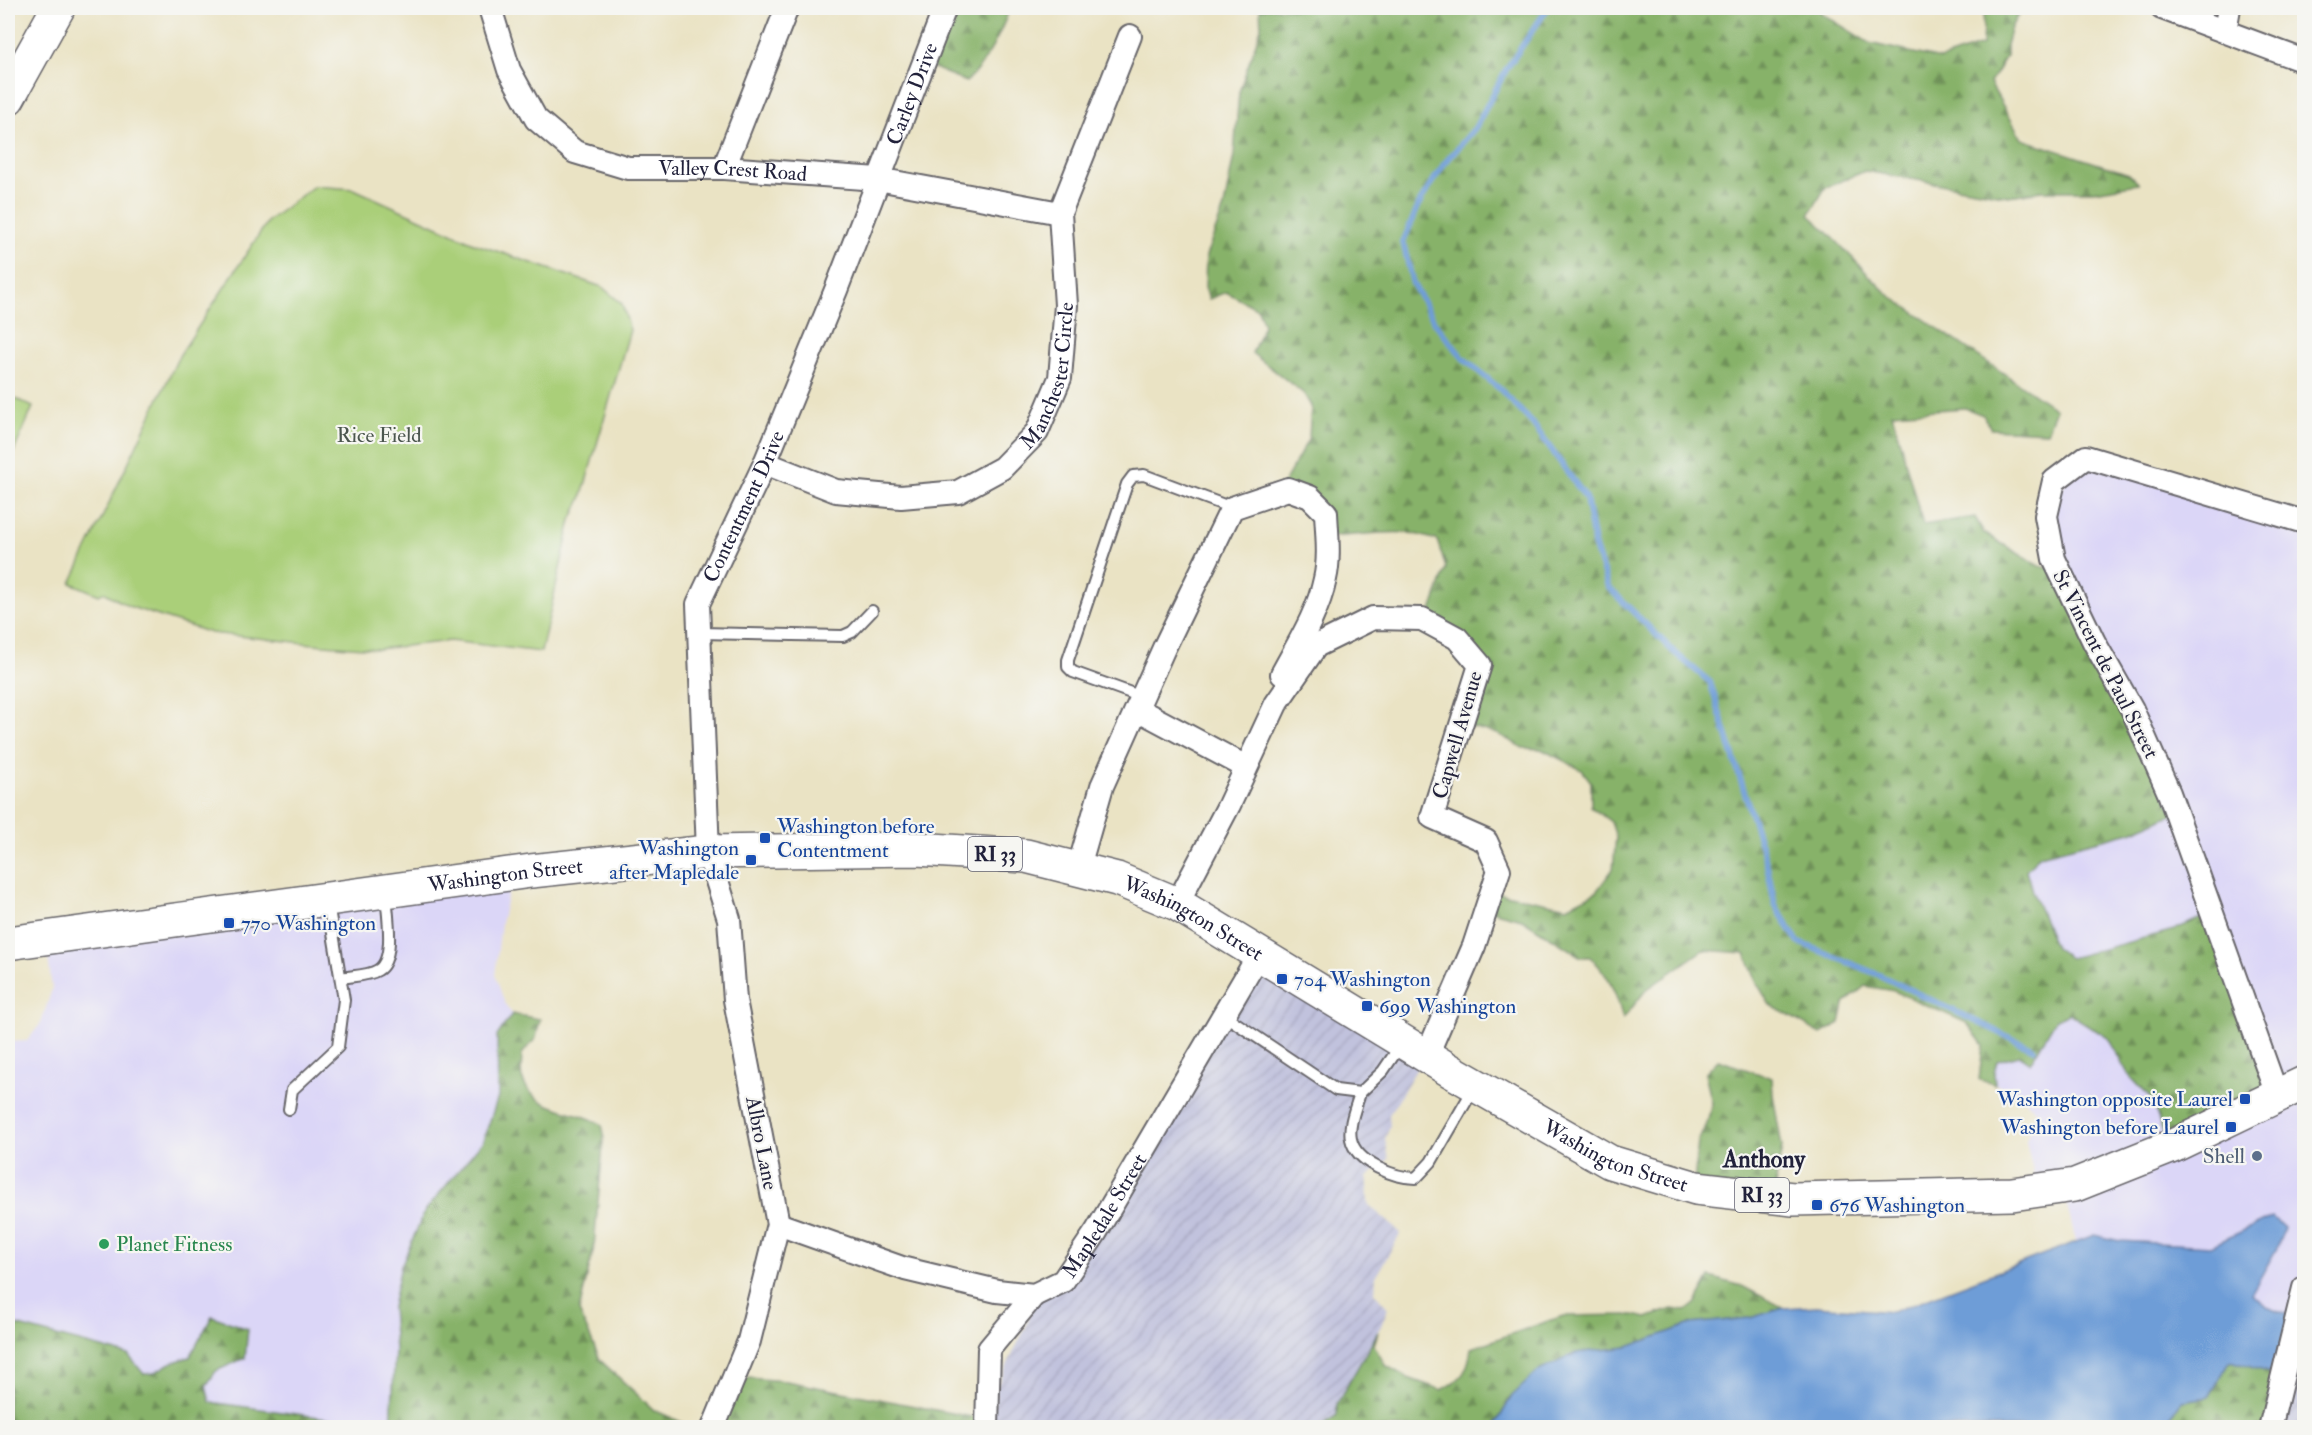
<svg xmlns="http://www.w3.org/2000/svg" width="2312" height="1435" font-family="'IM FELL Double Pica',serif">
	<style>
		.built { fill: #dbd6f7 }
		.industrial { fill: url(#industrial-furrows) }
		.green { fill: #aacf79; stroke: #66785a; stroke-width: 1.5 }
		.forest { fill: url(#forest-firs); stroke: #546a52; stroke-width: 1.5 }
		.water { fill: #6e9dd7; stroke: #486089; stroke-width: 1.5 }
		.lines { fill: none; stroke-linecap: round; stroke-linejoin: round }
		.stream { stroke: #6e9dd7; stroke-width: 6 }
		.service-casing { stroke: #68666b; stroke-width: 14 }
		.minor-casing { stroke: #68666b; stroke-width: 26 }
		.primary-casing { stroke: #68666b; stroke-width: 36 }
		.service { stroke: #fff; stroke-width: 10 }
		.minor { stroke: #fff; stroke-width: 22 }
		.primary { stroke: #fff; stroke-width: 33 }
		.transit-dot { fill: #1a4fb4; stroke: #f6f6f2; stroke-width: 2 }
		.service-dot { fill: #5c6f8a; stroke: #f6f6f2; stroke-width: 2 }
		.leisure-dot { fill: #2e9e5b; stroke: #f6f6f2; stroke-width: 2 }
		.labels { text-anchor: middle; stroke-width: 4.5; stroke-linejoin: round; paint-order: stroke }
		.shield { fill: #f6f6f2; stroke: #626272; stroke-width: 1.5 }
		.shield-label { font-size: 20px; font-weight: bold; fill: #22223b }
		.street-label { font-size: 21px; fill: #22223b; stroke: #f6f6f2 }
		.park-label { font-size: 21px; fill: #4b564e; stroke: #f6f6f2 }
		.transit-label { font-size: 21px; fill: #164399; stroke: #f6f6f2; text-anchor: start }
		.service-label { font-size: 21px; fill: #4e5e75; stroke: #f6f6f2; text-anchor: end }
		.leisure-label { font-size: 21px; fill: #27864d; stroke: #f6f6f2; text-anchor: start }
		.quarter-label { font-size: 24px; font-weight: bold; fill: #22223b; stroke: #f6f6f2 }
	</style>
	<defs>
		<pattern id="industrial-furrows" width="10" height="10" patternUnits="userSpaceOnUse" patternTransform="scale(1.5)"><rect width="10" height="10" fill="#c1c2dd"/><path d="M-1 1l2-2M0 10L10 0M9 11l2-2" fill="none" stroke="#a6a6bf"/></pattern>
		<pattern id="forest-firs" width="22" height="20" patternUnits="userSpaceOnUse" patternTransform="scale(1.5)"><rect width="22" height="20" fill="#87b269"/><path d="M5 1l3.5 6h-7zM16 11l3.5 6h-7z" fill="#6e9058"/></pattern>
	</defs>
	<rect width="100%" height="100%" fill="#f6f6f2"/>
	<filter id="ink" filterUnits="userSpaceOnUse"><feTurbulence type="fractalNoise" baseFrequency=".0167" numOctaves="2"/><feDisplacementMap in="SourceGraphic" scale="12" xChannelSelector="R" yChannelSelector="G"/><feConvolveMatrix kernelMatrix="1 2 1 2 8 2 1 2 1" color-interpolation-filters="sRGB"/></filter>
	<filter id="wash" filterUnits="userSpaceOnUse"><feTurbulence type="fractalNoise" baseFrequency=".008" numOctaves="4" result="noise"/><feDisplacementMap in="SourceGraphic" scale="24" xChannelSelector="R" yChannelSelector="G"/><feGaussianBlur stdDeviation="1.35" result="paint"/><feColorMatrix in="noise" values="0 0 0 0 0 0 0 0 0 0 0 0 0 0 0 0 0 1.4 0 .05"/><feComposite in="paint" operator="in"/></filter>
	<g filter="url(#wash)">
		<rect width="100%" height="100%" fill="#eae3c4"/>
		<path class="built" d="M2078 461 2304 521V1289L2291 1316 2267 1306 2250 1294 2277 1248 2284 1228 2273 1218 2211 1246 2120 1241 2095 1235 2076 1241 2062 1187 2037 1189 2026 1141 2037 1111 2013 1090 1995 1084 1994 1072 1997 1061 2018 1054 2030 1063 2056 1019 2068 1013 2108 1038 2127 1073 2152 1100 2167 1144 2212 914 2174 930 2070 958 2055 947 2032 891 2026 870 2040 855 2131 832 2092 637 2048 512Z
			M511 881 501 923 495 975 505 1004 512 1014 497 1036 498 1097 483 1141 425 1211 392 1321 395 1350 391 1427 210 1402 206 1386 216 1371 245 1358 212 1316 190 1357 170 1363 154 1373 144 1374 128 1355 8 1323V1042L27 1041 41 1023 52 989 46 940Z"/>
		<path class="industrial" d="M1260 954 1425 1055 1389 1115 1390 1126 1385 1139 1389 1159 1367 1177 1368 1204 1401 1233 1376 1276 1375 1293 1388 1308 1381 1326 1337 1404V1416L1325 1423 1324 1427 990 1428 997 1386 1027 1324 1034 1297 1066 1280Z
			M2284 1375 2299 1379 2304 1378V1427L2270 1428Z"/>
		<path class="green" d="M314 186 354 189 476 244 602 287 622 304 630 330 581 499 571 520 541 652 450 641 378 649 323 645 211 633 128 606 104 592 99 595 71 583 179 356 268 221Z
			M8 395 33 407 8 465Z"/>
		<path class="forest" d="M947 8H1010C1000 34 987 63 966 82L932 67Z
			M1260 8H1818L1821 13 1869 43 1941 59 1982 45 1984 8H2022L2011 27 2006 45V56L1990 83 2022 139 2129 174 2139 184 2093 191H2042L2009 196 1865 171 1825 188 1809 215C1838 239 1861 270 1889 295L2056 409 2047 432H2045L1991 429 1983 415 1965 408 1892 413 1923 525 1975 517 1984 533 2039 566 2054 569 2174 814 2131 832 2040 855 2026 870 2032 891 2055 947 2070 958 2174 930 2212 913 2278 1089 2167 1144 2152 1100 2127 1073 2108 1038 2069 1013 2056 1019 2030 1063 2018 1055 1997 1061 1994 1072 1995 1084 1979 1080 1983 1045 1967 1023 1894 991 1865 986 1844 1004 1840 1023 1821 1034 1770 1005 1758 985 1745 953 1703 950 1646 990 1623 1019C1617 995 1609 974 1590 957H1581L1522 919 1491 911 1495 892 1567 907 1596 892 1613 869 1616 837 1611 822 1591 807V782L1582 770 1541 749 1523 748 1498 734 1467 726 1481 664 1428 620 1446 568 1437 540C1428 538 1418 534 1409 533 1382 530 1354 537 1327 536L1321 516 1297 498 1275 499 1309 438 1311 406 1304 394 1252 353 1264 325 1258 309 1226 292 1209 299 1205 288 1206 256 1224 207 1234 155 1239 92 1261 28Z
			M512 1014 540 1019 536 1038 522 1054C522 1061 520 1071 522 1078 534 1113 578 1108 602 1125L604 1134 594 1247 579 1311 600 1360 654 1410 692 1427H8V1323L128 1355 144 1374 154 1373 170 1363 190 1357 212 1316 248 1329 245 1358 216 1371 206 1386 210 1402 391 1427 395 1350 392 1307 401 1266 425 1211 483 1141 498 1097 497 1036Z
			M1718 1060 1772 1078 1773 1095 1782 1147 1774 1190 1694 1184 1698 1141 1707 1124 1712 1103 1705 1074Z
			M1710 1277 1742 1286 1784 1308 1750 1318 1691 1324 1628 1347 1576 1353 1512 1396 1494 1427 1324 1428 1325 1424 1337 1416V1404L1378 1332 1374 1345 1385 1365 1408 1378 1442 1390C1462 1379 1468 1372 1471 1348L1563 1316 1633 1315 1647 1318 1672 1309 1686 1311 1696 1303Z
			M2230 1361 2282 1376 2270 1427 2162 1428 2182 1401 2209 1397Z
			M748 1378 786 1381 982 1419 990 1428H701Z"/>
		<path class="water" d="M2272 1217 2284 1228 2277 1248 2251 1294 2267 1306 2304 1320V1378L2282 1376 2230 1361 2209 1397 2182 1401 2162 1427 1494 1428 1512 1396 1537 1372 1576 1353 1628 1347 1691 1324 1750 1318 1784 1308 1817 1306 1892 1312 2094 1235 2120 1241 2211 1246Z"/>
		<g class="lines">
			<path class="stream" d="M1548 8 1507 68 1475 128 1444 164 1421 200 1403 242 1413 284 1435 323 1463 358 1500 389 1533 424 1586 498 1594 544 1608 587 1675 653 1710 682 1766 861 1775 905 1798 942 1879 975 2034 1049"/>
		</g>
	</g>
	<g filter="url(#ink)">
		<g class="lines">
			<g class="service-casing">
				<path id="service" d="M700 633 843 636 852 632 872 611
					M1142 697 1073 672 1068 667V660L1127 484 1133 476 1144 475 1232 508
					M341 978C351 976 369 976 378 970 396 959 387 913 386 894
					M1224 1015 1336 1090 1360 1093 1383 1071 1400 1046
					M1360 1093C1356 1107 1348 1125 1351 1139 1356 1163 1395 1178 1416 1178L1431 1162 1474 1088
					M289 1109 292 1090 338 1047 344 1000 328 903"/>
			</g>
			<g class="minor-casing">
				<g id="minor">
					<path id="s1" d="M490 8 509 70 536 119 575 152 628 168H724L878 179 1060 213"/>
					<path d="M2162 8 2304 61"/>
					<path d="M2225 31 2229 8"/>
					<path d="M724 168 787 8"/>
					<path id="s2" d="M765 463 836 491 901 497 958 492 1002 468 1037 432 1060 378 1066 305 1060 213 1130 36"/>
					<path d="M1137 709 1246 767"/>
					<path d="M1078 870 1102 786 1164 648 1232 508 1288 489 1310 497 1326 513C1327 534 1330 558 1325 579 1318 613 1298 644 1282 674"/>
					<path d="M1177 904 1229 805 1276 704 1316 646 1373 618 1422 619 1457 638 1480 665 1432 817 1486 841 1499 870 1474 946 1427 1055"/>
					<path d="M2277 1095 2169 793 2132 709 2094 642 2054 559 2046 516 2054 481 2086 457 2304 522"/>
					<path id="s3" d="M778 1224 905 1269 997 1291 1034 1295 1063 1281 1096 1232 1260 953"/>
					<path id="s4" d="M713 1428 749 1341 778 1224 735 1000 729 919 708 852 698 604 765 463 836 290 945 8"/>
					<path d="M987 1428 989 1349 1034 1295"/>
					<path d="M2270 1428 2304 1288"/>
				</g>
			</g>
			<g class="primary-casing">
				<g id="primary">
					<path d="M8 98 58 8"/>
					<path id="s5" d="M8 943 531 871 708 852 917 849 1026 856 1117 879 1177 904 1451 1071 1610 1162 1696 1188 1793 1199 2012 1194 2075 1185 2173 1146 2304 1083"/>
				</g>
			</g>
			<use href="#service" class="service"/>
			<use href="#minor" class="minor"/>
			<use href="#primary" class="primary"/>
		</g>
	</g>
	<g class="transit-dot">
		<rect x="759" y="832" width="12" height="12" rx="3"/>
		<rect x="745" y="854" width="12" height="12" rx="3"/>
		<rect x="223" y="917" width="12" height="12" rx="3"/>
		<rect x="1276" y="973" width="12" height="12" rx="3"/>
		<rect x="1361" y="1000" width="12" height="12" rx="3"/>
		<rect x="2239" y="1093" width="12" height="12" rx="3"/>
		<rect x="2225" y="1121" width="12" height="12" rx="3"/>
		<rect x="1811" y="1199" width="12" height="12" rx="3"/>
	</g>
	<circle class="service-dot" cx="2257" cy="1156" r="6"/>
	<circle class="leisure-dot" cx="104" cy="1244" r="6"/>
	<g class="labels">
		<g class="shield">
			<rect x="968" y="837" width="54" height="34" rx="4.5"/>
			<rect x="1735" y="1178" width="54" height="34" rx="4.5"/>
		</g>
		<g class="shield-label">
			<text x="995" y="861">RI 33</text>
			<text x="1762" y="1202">RI 33</text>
		</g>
		<g class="street-label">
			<text dy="7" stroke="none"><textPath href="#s4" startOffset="1396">Carley Drive</textPath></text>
			<text dy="7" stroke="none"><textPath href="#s1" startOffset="332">Valley Crest Road</textPath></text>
			<text dy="7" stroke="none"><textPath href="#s2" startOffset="357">Manchester Circle</textPath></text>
			<text dy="7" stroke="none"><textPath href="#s4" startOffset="950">Contentment Drive</textPath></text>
			<text transform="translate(2106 664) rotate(63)" y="7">St Vincent de Paul Street</text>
			<text transform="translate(1457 735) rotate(-74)" y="7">Capwell Avenue</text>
			<text dy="7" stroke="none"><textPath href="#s5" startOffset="502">Washington Street</textPath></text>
			<text dy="7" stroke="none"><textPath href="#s5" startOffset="1204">Washington Street</textPath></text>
			<text transform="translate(762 1143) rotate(79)" y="7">Albro Lane</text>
			<text dy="7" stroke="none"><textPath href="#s5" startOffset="1690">Washington Street</textPath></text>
			<text dy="7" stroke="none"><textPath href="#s3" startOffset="376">Mapledale Street</textPath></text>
		</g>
		<g class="park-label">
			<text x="379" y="442">Rice Field</text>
		</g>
		<g class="transit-label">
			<text x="777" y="833">Washington before<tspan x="777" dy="24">Contentment</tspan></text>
			<text x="739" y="855" text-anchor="end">Washington<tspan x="739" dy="24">after Mapledale</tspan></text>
			<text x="241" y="930">770 Washington</text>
			<text x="1294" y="986">704 Washington</text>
			<text x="1379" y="1013">699 Washington</text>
			<text x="2233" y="1106" text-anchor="end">Washington opposite Laurel</text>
			<text x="2219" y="1134" text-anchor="end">Washington before Laurel</text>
			<text x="1829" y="1212">676 Washington</text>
		</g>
		<g class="service-label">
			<text x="2245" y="1163">Shell</text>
		</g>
		<g class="leisure-label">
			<text x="116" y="1251">Planet Fitness</text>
		</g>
		<g class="quarter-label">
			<text x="1764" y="1167">Anthony</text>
		</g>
	</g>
	<rect width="2312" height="1435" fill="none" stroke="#f6f6f2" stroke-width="30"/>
</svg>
